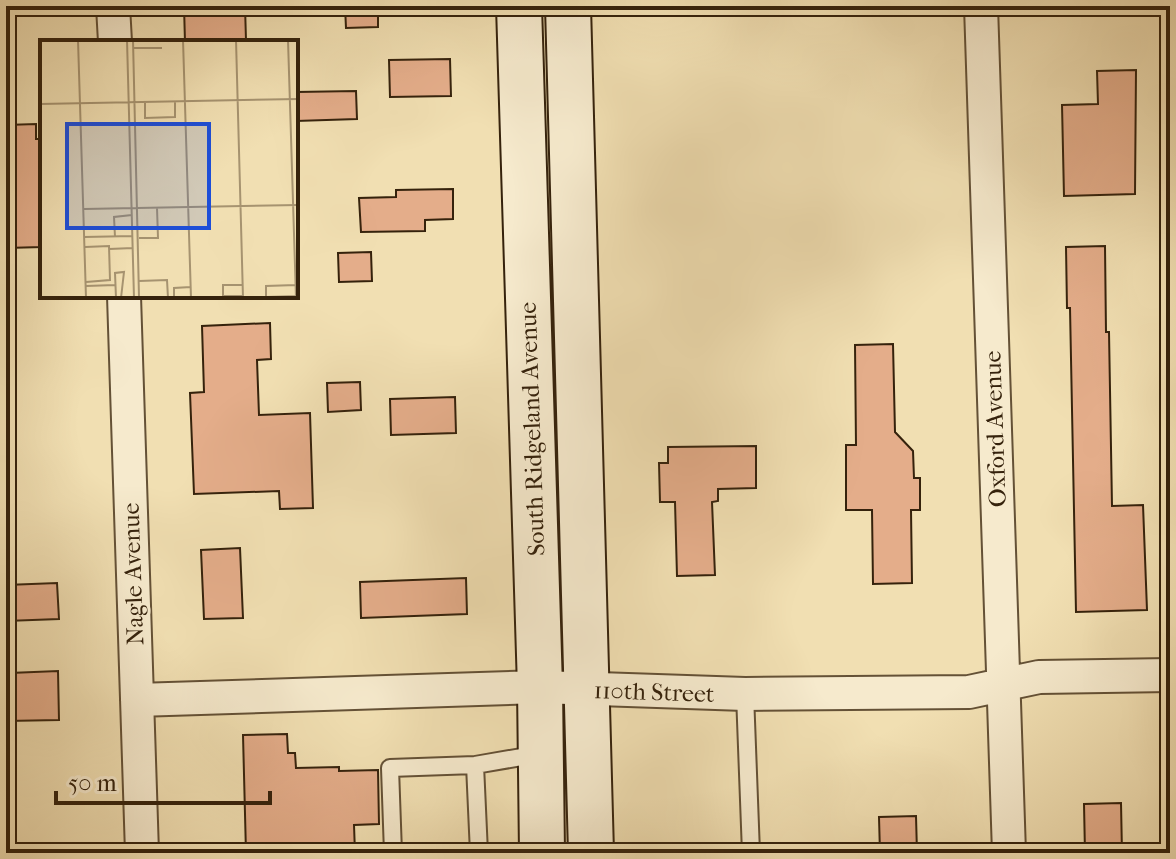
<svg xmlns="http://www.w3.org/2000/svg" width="1176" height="859" font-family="'IM FELL French Canon',serif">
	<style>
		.building { fill: #e4ad8a; stroke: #35220c; stroke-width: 2 }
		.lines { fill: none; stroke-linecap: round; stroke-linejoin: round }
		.lane-casing { stroke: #645136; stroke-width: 20 }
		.street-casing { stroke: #645136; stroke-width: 36 }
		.secondary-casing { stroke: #35220c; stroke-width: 48 }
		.lane { stroke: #f6eacd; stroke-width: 16 }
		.street { stroke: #f6eacd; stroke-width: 32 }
		.secondary { stroke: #f6eacd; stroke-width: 44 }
		.labels { text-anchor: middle; stroke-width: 6; stroke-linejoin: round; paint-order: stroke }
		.street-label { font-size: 24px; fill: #35220c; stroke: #f6eacd }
		.inset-road { fill: none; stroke: #a69370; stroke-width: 2 }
		.view { fill: #1d4ed8; fill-opacity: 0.15; stroke: #1d4ed8; stroke-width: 4 }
		.inset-edge { fill: none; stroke: #35220c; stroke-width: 4 }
	</style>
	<rect width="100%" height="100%" fill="#f1dfb2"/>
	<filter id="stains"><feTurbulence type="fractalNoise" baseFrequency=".0025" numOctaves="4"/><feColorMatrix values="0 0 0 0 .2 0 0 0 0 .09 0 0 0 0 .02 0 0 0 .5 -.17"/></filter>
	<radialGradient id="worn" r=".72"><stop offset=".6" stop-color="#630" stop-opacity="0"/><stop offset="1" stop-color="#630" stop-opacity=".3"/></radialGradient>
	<path class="building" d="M184 6H245L246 40 185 42Z
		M345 6H378V27L346 28Z
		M450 59 451 96 390 97 389 60Z
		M1136 70 1135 194 1064 196 1062 105 1098 104 1097 71Z
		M356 91 357 119 296 121V92Z
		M36 124V139H41L42 247 6 248V125Z
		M453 189V219L425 220V231L361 232 359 198 396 197V190Z
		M1105 246 1106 332H1109L1112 506 1143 505 1147 610 1076 612 1070 308H1067L1066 247Z
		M371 252 372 281 339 282 338 253Z
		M270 323 271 359 257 360 259 415 310 413 313 508 280 509 279 491 194 494 190 393 204 392 202 326Z
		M893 344 895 432 913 451 914 478H920V510H911L912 583 873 584 872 510H846V445H856L855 345Z
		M360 382 361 410 328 412 327 383Z
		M455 397 456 433 391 435 390 399Z
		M756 446V488L718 489V501L712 502 715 575 677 576 675 502H660L659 463H668V447Z
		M240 548 243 618 204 619 201 550Z
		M466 578 467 614 361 618 360 582Z
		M57 583 59 619 6 621V585Z
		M58 671 59 720 6 721V683H11L10 673Z
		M287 734 288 753H295L296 768 339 767V771L378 770 379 824 354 825 355 853H246L243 735Z
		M1121 803 1122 853H1085L1084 804Z
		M916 816 917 853H880L879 817Z"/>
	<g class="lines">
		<g class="lane-casing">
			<path id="lane" d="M745 694 751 853
				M475 765 479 853
				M393 853 390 768 475 765 539 754"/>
		</g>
		<g class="street-casing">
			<path id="street" d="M113 6 115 42
				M981 6 1009 853
				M124 296 142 853
				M137 700 540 687 745 694 969 692 1039 677 1170 675"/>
		</g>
		<g class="secondary-casing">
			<path id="secondary" d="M519 6 540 687 542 853
				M568 6 591 853"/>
		</g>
		<use href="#lane" class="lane"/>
		<use href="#street" class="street"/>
		<use href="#secondary" class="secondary"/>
	</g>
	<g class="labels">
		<g class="street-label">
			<text transform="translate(532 429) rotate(-92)" y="8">South Ridgeland Avenue</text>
			<text transform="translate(995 429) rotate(-92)" y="8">Oxford Avenue</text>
			<text transform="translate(133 574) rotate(-92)" y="8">Nagle Avenue</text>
			<text transform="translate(654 692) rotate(2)" y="8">110th Street</text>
		</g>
	</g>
	<g transform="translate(40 40)">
		<rect width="258" height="258" fill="#f1dfb2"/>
		<path class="inset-road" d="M38 0 46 258M87 0 94 258M93 0 99 257M143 0 151 258M196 0 203 258M248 0 256 258M93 8H122M105 61V78L135 77V61M0 64 258 59M44 169 258 165M44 197 93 196M75 197 74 177 92 175M99 198H118L117 168M45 207 69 206 70 240 46 242M69 209 93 208M99 241 127 240 128 258M203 245H183V256H203M46 246 75 245M226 257 256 256M76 258 75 233 84 232 81 258M134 258V248L151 247M226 258V246L256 245"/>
		<path class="view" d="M27 84H169V188H27Z"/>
		<rect width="258" height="258" class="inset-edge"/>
	</g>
	<rect width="1176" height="859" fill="none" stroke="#f1dfb2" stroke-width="32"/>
	<rect x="8" y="8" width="1160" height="843" fill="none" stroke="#35220c" stroke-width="4"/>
	<rect x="16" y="16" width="1144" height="827" fill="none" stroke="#35220c" stroke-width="2"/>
	<path d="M56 791v12h214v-12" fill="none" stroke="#35220c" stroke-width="4"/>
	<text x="68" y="791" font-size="24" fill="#35220c" stroke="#f6eacd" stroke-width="6" paint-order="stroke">50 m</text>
	<rect width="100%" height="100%" filter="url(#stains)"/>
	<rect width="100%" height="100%" fill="url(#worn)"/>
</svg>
